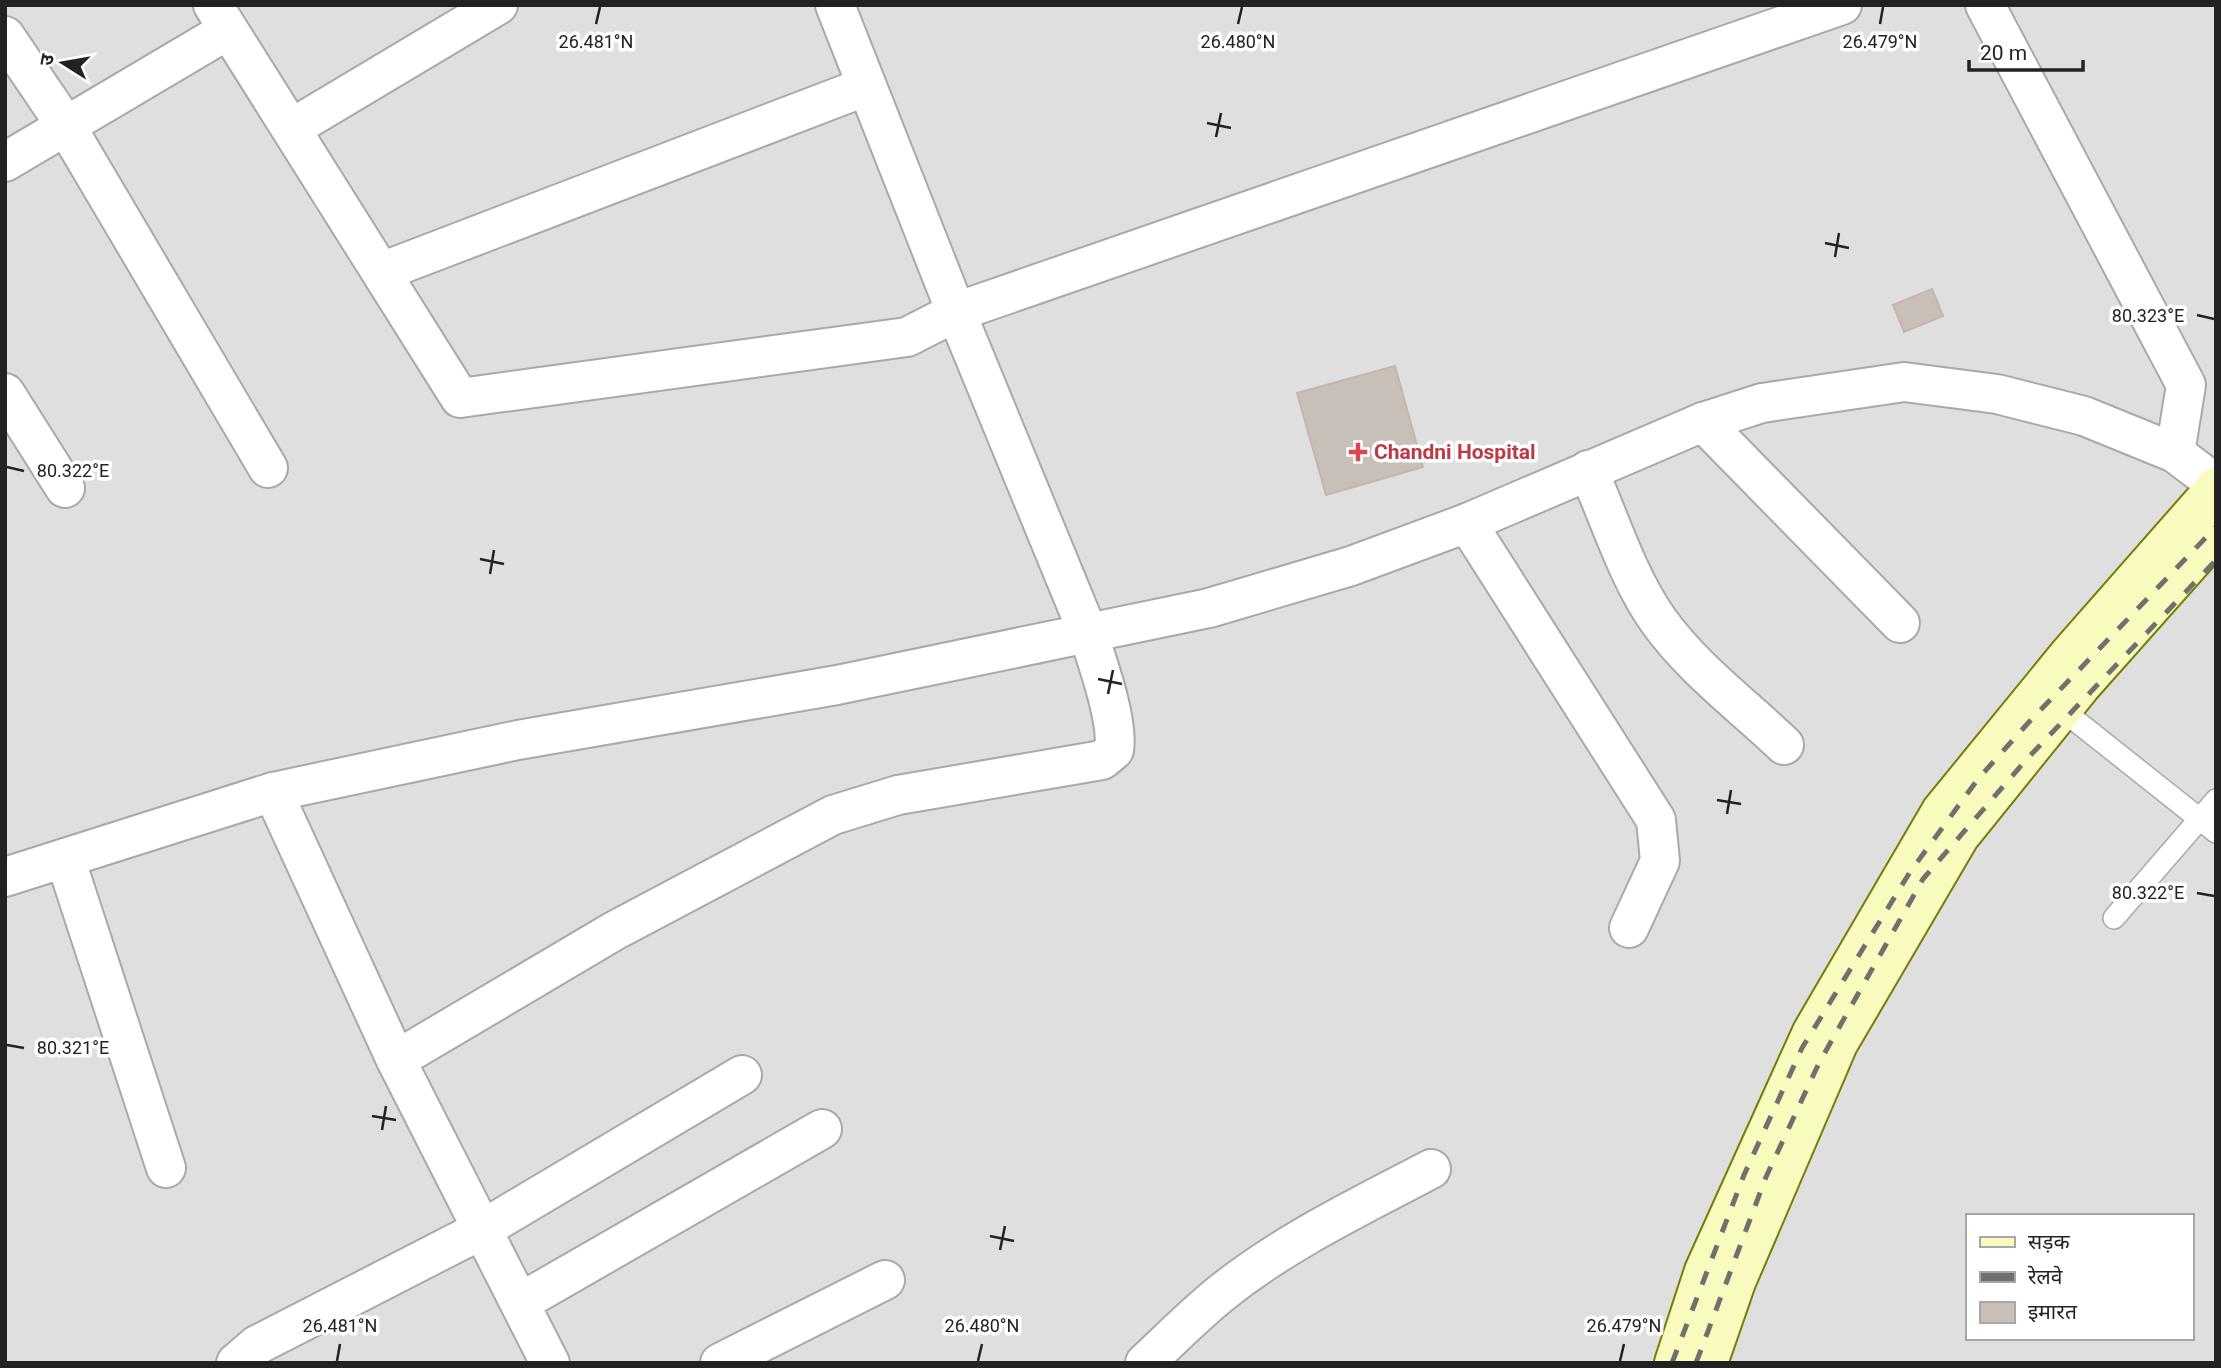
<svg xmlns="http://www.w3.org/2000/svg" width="2221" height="1368" font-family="Roboto,'Noto Sans Devanagari',sans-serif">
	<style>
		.residential { fill: #e0dfdf; fill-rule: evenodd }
		.building { fill: #c7bfb8; stroke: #c4b6aa; stroke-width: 2 }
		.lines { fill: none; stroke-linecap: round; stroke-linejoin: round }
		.service-casing { stroke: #a9a9a9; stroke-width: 24 }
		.minor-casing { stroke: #a9a9a9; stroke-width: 42 }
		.tertiary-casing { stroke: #a9a9a9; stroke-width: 42 }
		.secondary-casing { stroke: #737f02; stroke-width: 42 }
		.service { stroke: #fff; stroke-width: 21 }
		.minor { stroke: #fff; stroke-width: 38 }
		.tertiary { stroke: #fff; stroke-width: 38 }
		.secondary { stroke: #f9fbbe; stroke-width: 38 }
		.rail { stroke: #707070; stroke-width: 5; stroke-dasharray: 14 14; stroke-linecap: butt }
		.ticks { fill: none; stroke: #222; stroke-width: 2.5 }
		.health-dot { fill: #e0444e; stroke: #fff; stroke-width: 2.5 }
		.labels { text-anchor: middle; stroke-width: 7; stroke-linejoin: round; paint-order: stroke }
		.health-label { font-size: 21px; font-weight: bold; fill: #be3a42; stroke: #fff; text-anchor: start }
		.ticks-label { font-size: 18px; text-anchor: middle; fill: #222; stroke: #fff; stroke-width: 7; stroke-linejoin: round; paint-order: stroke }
	</style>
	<rect width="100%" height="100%" fill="#f2efe9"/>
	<path class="residential" d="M5 5H2216V1363H5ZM1967 1216H2191V1338H1967Z"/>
	<path class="building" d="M1932 289 1943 316 1904 332 1893 305Z
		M1395 366 1423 467 1326 495 1297 393Z"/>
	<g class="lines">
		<g class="service-casing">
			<path id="service" d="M2061 709 2216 832
				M2114 918 2216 800"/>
		</g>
		<g class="minor-casing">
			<path id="minor" d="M213 5 460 398 907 337 956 312 1842 5
				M1985 5 2186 385 2175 453
				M5 36 66 126 268 468
				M292 128 498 5
				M5 162 228 30
				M381 272 867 86
				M5 393 65 488
				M1703 422 1900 623
				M1588 470C1610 519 1627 576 1658 620 1692 668 1742 705 1784 745
				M1467 523 1656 820 1660 861 1629 928
				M273 792 396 1060 550 1363
				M65 858 166 1168
				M396 1060 614 931 833 815 898 795 1102 760 1114 750C1119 722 1097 661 1088 633L956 312 835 5
				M521 1302 822 1129
				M236 1363 257 1345 483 1229 742 1075
				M720 1363 885 1280
				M1145 1363C1171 1339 1196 1313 1224 1291 1287 1241 1361 1206 1431 1169"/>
		</g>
		<g class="tertiary-casing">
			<path id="tertiary" d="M5 877 273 792 518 740 837 685 1209 608 1351 566 1467 523 1703 422 1762 403 1904 382 1997 394 2084 416 2175 453 2216 484"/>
		</g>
		<g class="secondary-casing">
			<path id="secondary" d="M1674 1363 1704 1271 1812 1032 1941 811 2070 653 2216 487
				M1708 1363 1736 1282 1838 1044 1960 836 2081 686 2216 534"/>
		</g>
		<use href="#service" class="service"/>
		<use href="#minor" class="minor"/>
		<use href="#tertiary" class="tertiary"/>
		<use href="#secondary" class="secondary"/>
		<path class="rail" d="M1672 1363 1744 1175 1802 1048 1910 872 1978 779 2029 722 2216 527
			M1696 1363 1766 1177 1819 1063 1923 879 2026 760 2216 560"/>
	</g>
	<path class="ticks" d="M596 24 600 7M1238 24 1242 7M1880 24 1883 7M1207 123 1231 128M1216 137 1221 113M1825 243 1849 248M1835 257 1839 233M2197 315 2214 319M7 467 24 471M480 559 504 564M490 574 494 550M1098 679 1122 684M1108 694 1113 670M1717 800 1741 804M1727 814 1731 790M2197 893 2214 896M7 1045 24 1048M372 1116 396 1120M382 1130 386 1106M990 1236 1014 1241M1000 1250 1005 1226M337 1361 340 1344M978 1361 982 1344M1620 1361 1624 1344"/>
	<path class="health-dot" d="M1354.5 441.5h7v7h7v7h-7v7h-7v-7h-7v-7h7z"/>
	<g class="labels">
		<g class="health-label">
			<text x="1374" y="459">Chandni Hospital</text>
		</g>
	</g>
	<g class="ticks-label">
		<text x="596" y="48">26.481°N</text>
		<text x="1238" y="48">26.480°N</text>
		<text x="1880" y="48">26.479°N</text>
		<text x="2148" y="322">80.323°E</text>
		<text x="73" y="477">80.322°E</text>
		<text x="2148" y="899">80.322°E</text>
		<text x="73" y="1054">80.321°E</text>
		<text x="340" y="1332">26.481°N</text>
		<text x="982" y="1332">26.480°N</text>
		<text x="1624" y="1332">26.479°N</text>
	</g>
	<rect width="2221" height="1368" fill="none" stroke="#222222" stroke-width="14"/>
	<rect x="1966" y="1214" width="228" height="126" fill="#ffffff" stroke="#a7a7a7" stroke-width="2"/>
	<rect x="1980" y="1237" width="35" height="10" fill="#f9fbbe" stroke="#a7a7a7" stroke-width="2"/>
	<text x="2028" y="1249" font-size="21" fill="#222222">सड़क</text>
	<rect x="1980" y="1272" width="35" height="10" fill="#707070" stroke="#a7a7a7" stroke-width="2"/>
	<text x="2028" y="1284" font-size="21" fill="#222222">रेलवे</text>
	<rect x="1980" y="1302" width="35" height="21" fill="#c7bfb8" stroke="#a7a7a7" stroke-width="2"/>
	<text x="2028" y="1319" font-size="21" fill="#222222">इमारत</text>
	<g transform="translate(63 63) rotate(281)" stroke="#ffffff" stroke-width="5" paint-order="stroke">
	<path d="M0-5L12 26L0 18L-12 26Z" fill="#222222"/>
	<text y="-10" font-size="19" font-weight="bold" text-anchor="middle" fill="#222222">उ</text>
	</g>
	<path d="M1969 60v10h114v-10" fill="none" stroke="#222222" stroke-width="3.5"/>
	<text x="1980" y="60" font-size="21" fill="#222222" stroke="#ffffff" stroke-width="5" paint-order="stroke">20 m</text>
</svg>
